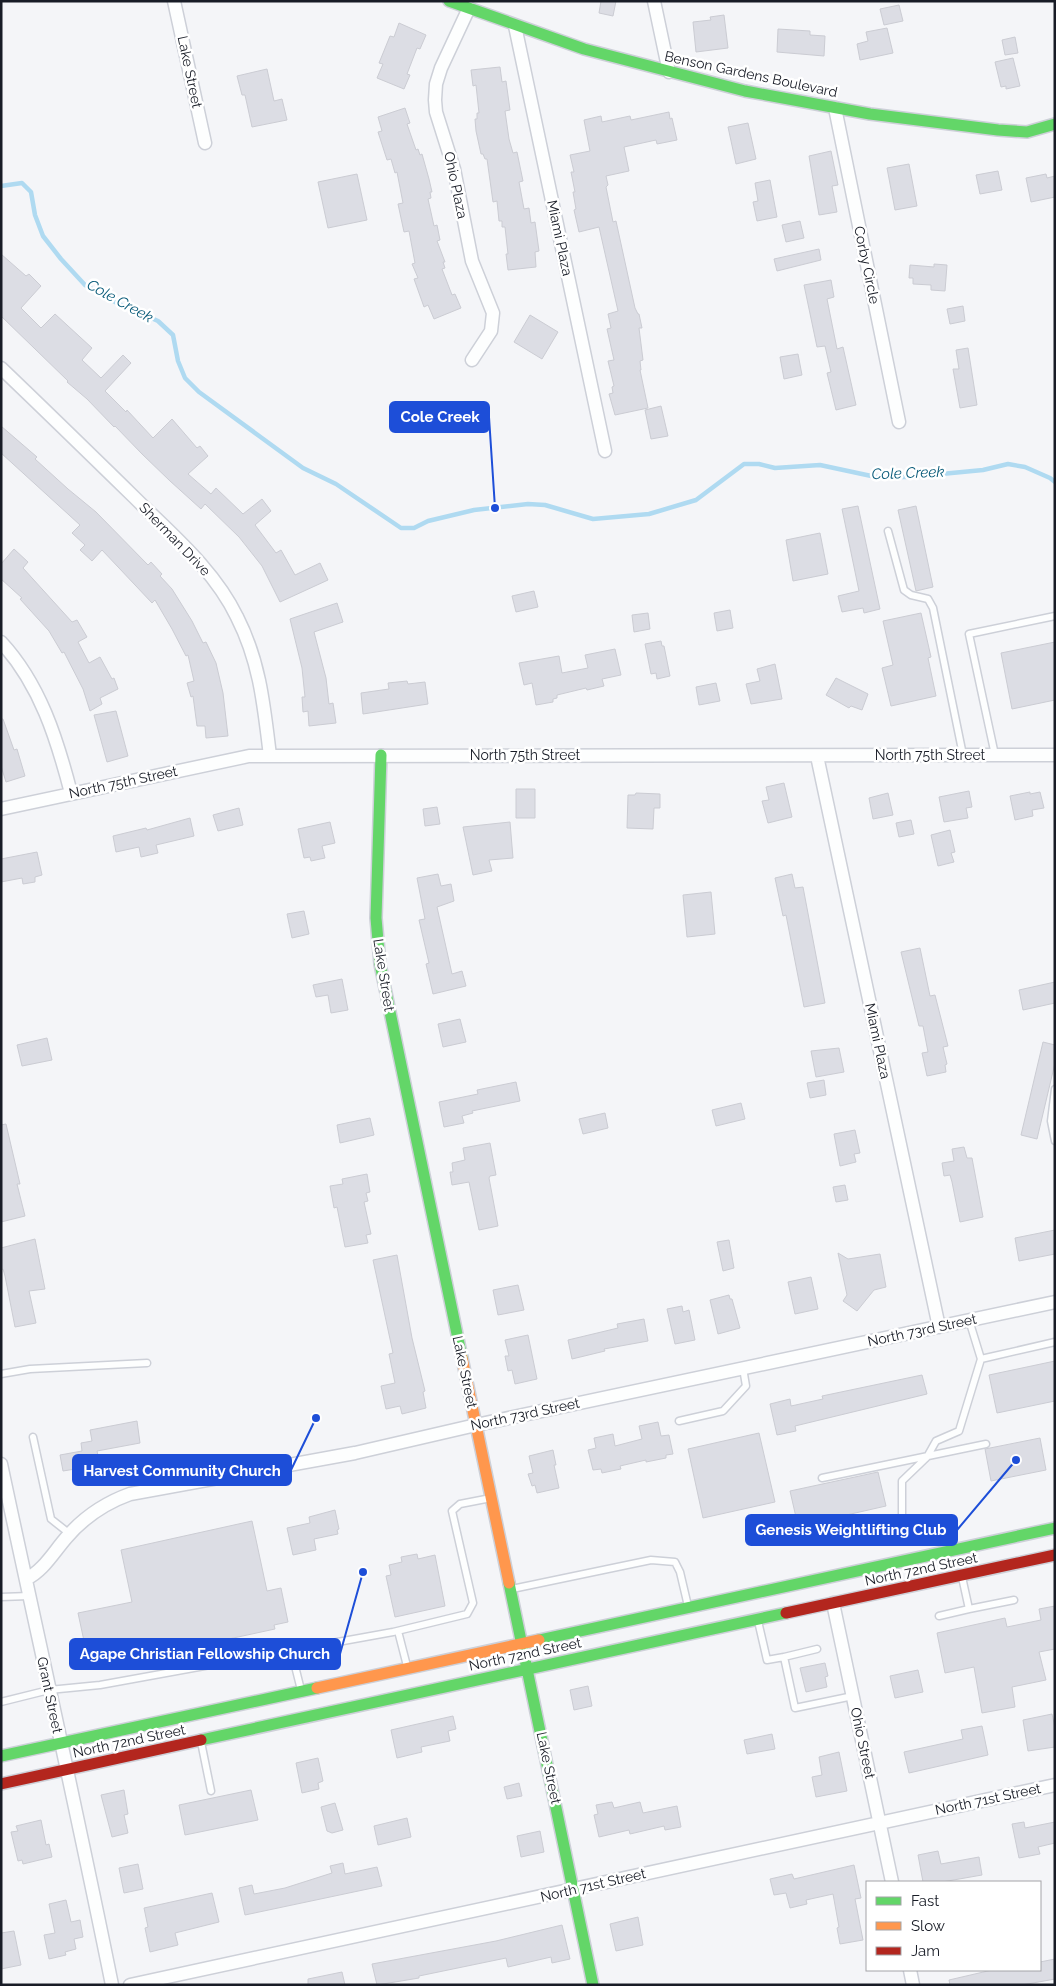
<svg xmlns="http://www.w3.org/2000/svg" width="1056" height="1986" font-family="Raleway,sans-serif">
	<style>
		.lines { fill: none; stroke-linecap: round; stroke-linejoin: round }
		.stream { stroke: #afdaf1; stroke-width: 4.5 }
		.building { fill: #dcdde4; stroke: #cbccd3 }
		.lane-casing { stroke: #cdd0d8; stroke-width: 9 }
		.street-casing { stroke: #cdd0d8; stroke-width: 15 }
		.fast-casing { stroke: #cdd0d8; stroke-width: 14 }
		.slow-casing { stroke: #cdd0d8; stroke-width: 14 }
		.jam-casing { stroke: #cdd0d8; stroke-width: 14 }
		.lane { stroke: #fdfefe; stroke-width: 6 }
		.street { stroke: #fdfefe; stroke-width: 12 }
		.fast { stroke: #63d668; stroke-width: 11 }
		.slow { stroke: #ff974d; stroke-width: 11 }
		.jam { stroke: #b3261e; stroke-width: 11 }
		.labels { text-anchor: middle; stroke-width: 5; stroke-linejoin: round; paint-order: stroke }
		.street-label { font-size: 14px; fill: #181c26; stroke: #fff }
		.water-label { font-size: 15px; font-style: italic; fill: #065978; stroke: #fff }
		.leader { fill: none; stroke: #1d4ed8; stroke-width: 2 }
		.callout-dot { fill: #1d4ed8; stroke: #fff; stroke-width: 2 }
		.callout { fill: #1d4ed8; stroke: #1d4ed8; stroke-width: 2 }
		.callout-label { font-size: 15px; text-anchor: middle; font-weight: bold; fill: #fff }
	</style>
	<rect width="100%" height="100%" fill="#f4f5f8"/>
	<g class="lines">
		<path class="stream" d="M1 186 22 183 31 192 35 215 43 236 61 259 85 285 117 303 158 321 173 335 178 361 185 378 199 392 303 468 336 484 401 528H414L428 521 474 510 528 504 545 505 593 519 649 514 696 500 744 464H759L775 468 820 465 876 477H910L983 470 1008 464 1025 467 1050 478 1055 482"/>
	</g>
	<path class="building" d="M601 1H616L613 16 599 13Z
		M899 5 903 21 884 25 880 9Z
		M724 15 728 48 696 52 693 22 711 20 710 17Z
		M399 23 426 35 420 49 417 48 407 74 410 75 404 89 377 78 383 64 379 63 390 36 394 37Z
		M887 28 893 53 860 60 857 44 868 41 866 32Z
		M778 29 810 31V35L825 36 824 56 777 52Z
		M1015 37 1018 53 1005 55 1002 40Z
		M1013 58 1020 86 1006 89V86L1001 87 995 62Z
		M500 67 502 82 506 81 510 110 505 111 509 139 513 153 517 152 523 181 519 182 524 209 529 208 531 223 535 222 539 251 535 252 536 267 508 270 506 254H508L505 227H502V221H499L497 201 493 202 487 159H485L483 154H481L476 131 475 119H477V113H479L476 85 473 86 471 70Z
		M267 69 274 101 282 99 287 120 252 127 245 95H242L237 76Z
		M405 108 410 123 407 124 416 150 418 149 420 155 422 154 429 179 432 192H430L431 198 428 199 434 226 437 225 440 240 437 241 445 262H443L445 268 442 269 452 295 455 294 461 308 434 319 428 305 424 307 414 279 418 278 412 264 415 263 409 231 404 232 398 204 403 203 397 172 395 173 391 159 387 160 378 132 382 131 378 117Z
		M669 112 670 119 672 118 677 140 657 144 656 140 624 147 629 171 606 176 608 185 606 187 613 222 616 221 635 308 638 314H639L642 328H639L643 360 640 361 641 370H640L648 408 615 415 609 394 613 393 612 387 614 386 608 361 614 360 607 329 611 328 608 314 618 311 599 227 579 232 574 210 576 209 573 192H575L571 172H574L570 155 590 151 584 120 601 116 602 122 630 116 631 120Z
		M748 123 756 159 736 164 728 127Z
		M831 151 838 185 832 186 837 212 819 215 809 156Z
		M909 164 917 206 895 210 887 168Z
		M998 171 1002 190 980 194 976 175Z
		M357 174 367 220 328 228 318 182Z
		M1046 174 1047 178 1055 176V197L1031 202 1026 178Z
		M770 180 777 217 757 221 753 202 758 201 755 183Z
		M800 221 804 238 786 242 782 225Z
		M819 249 821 260 777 271 774 259Z
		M1 254 26 276 29 274 41 286 21 308 41 328 55 314 92 348 82 360 101 378 123 355 131 363 105 391 126 412 127 410 153 438 172 419 197 448 200 446 208 456 188 474 211 494 216 488 243 514 262 499 271 511 255 525 276 553 281 550 295 575 320 563 328 580 280 602 262 566 239 537 205 504 201 509 170 481 142 454 115 426 114 427 87 399 67 382 68 381 1 316Z
		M934 264 947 265 945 291 931 290V285L913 284V278H909L910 265 934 267Z
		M831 280 834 297 827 299 837 349 843 347 856 405 836 410 827 373 831 372 825 346 817 347 804 285Z
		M963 306 965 321 950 324 947 309Z
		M530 315 558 332 542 359 514 342Z
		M968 348 977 405 960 408 953 369H959L956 350Z
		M798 354 802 375 784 379 780 357Z
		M661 406 668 436 651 439 645 410Z
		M1 426 37 457 35 459 68 489 96 512 148 565 151 562 162 574 160 576 172 589 192 621 203 643 206 642 216 663 223 693 228 736 206 738 205 726H197L193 696 191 697 187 683 194 681 188 655 186 656 172 629 155 600 152 603 102 550 92 561 80 550 85 545 72 533 80 525 1 453Z
		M858 506 880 609 864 613 863 608 842 612 838 596 859 591 842 509Z
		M916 506 933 587 916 591 898 510Z
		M820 533 828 574 793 581 786 540Z
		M14 549 28 562 23 568 72 622 77 620 87 637 78 642 89 663 100 657 112 679 114 678 118 689 100 698 102 704 90 711 83 689 64 652 62 653 49 631 20 599 22 598 1 579V564Z
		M534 591 538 607 516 612 512 596Z
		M337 603 343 622 314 632 326 678 329 704 333 703 336 723 309 726 308 711 303 712 302 697H305L302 668 290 619Z
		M730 610 733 628 717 631 714 613Z
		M648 613 650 629 634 632 632 615Z
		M921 613 931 657 928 658 936 696 891 706 882 668 893 665 883 621Z
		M661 641 662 646H664L670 676 657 679 656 673 651 674 645 644Z
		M1055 642V700L1012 709 1001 653Z
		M615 649 621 675 602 679 604 686 587 690 586 688 557 695V698L553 699V702L536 705 532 683 524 685 519 663 559 656 562 673 588 668 585 655Z
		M775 664 782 699 751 704 746 684 760 681 757 669Z
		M836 678 868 694 862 710 851 706 849 708 826 695Z
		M407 681 408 684 425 682 428 704 363 714 361 693 389 689 388 683Z
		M716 683 720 701 699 705 696 687Z
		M116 711 128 756 107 762 94 715Z
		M1 719H3L14 750 17 749 25 776 6 782 1 766Z
		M784 783 792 817 768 823 762 801 769 800 766 787Z
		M516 789H535V818H516Z
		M969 791 972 807 966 808 968 818 944 822 939 797Z
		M1030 792V794L1040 792 1044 808 1032 810 1033 816 1015 820 1010 796Z
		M636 793 660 794V808H654L653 829 627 828 628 795H635Z
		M888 793 893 815 873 819 869 798Z
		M437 807 440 824 425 826 423 809Z
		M239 808 243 825 218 831 213 815Z
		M190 818 194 836 156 845 158 853 141 857 139 847 116 852 113 836 146 828 147 830Z
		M911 820 914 834 899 837 896 823Z
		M330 822 335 843 322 846 325 858 311 861 310 857 304 858 298 829Z
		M510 822 513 858 489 860 492 871 473 875 463 827Z
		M950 830 955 852 951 853 954 862 938 866 931 835Z
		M37 852 42 875 35 877V882L23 884 22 878 1 882V859Z
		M438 874 441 886 451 884 454 901 437 907 452 974 462 971 466 986 433 994 426 964 429 963 419 920 425 919 417 878Z
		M792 874 795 888 803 887 825 1003 804 1007 786 915 783 916 775 878Z
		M711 892 715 934 687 937 683 895Z
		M304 911 309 934 292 938 287 914Z
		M920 948 930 996 935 995 948 1046 943 1047 947 1064 945 1065 946 1072 927 1076 922 1053 928 1052 923 1026H919L901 952Z
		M342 979 348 1010 331 1013 328 995 316 997 313 985Z
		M1055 982V1003L1023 1010 1019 990Z
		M460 1019 466 1042 443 1047 438 1024Z
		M47 1038 52 1060 22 1066 17 1045Z
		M1043 1042 1055 1045V1063L1037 1139 1021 1135Z
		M839 1048 844 1072 816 1077 811 1051Z
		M824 1080 826 1095 810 1098 807 1083Z
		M516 1082 520 1101 472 1111 473 1113 462 1116 464 1123 444 1127 439 1102 478 1094 477 1090Z
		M741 1103 745 1119 716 1126 712 1110Z
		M605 1113 608 1128 583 1134 579 1119Z
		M370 1118 374 1135 340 1143 337 1125Z
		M6 1124 20 1184H17L25 1216 1 1222V1125Z
		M855 1130 860 1153 854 1154 856 1162 840 1166 834 1134Z
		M490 1143 496 1175 490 1176 489 1178 498 1226 479 1230 469 1182 452 1185 450 1172H453L452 1163 465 1160 463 1148Z
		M964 1147 967 1158H972L983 1217 960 1222 952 1182 950 1175 944 1176 942 1163 954 1161 952 1149Z
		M367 1174 370 1192 366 1193 368 1201 364 1202 371 1234 366 1235 368 1243 345 1247 337 1207 334 1208 330 1186 343 1184 342 1179Z
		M845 1185 848 1200 836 1202 833 1187Z
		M1055 1230V1254L1019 1261 1015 1238Z
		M35 1239 45 1289 29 1291 36 1323 15 1327 5 1276 3 1269 1 1270V1248Z
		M729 1240 734 1268 723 1271 717 1242Z
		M838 1253 848 1259 880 1254 886 1287 874 1290 857 1311 843 1301 847 1295Z
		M397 1255 412 1338 425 1391 423 1392 426 1408 402 1414 400 1406 386 1409 381 1386 395 1383 389 1354 393 1353 373 1260Z
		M811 1277 818 1309 795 1314 788 1282Z
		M518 1285 524 1310 498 1315 493 1290Z
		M729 1295 730 1299H732L740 1328 718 1334 710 1300Z
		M682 1306 683 1312 689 1310 695 1340 675 1344 667 1309Z
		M644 1319 648 1341 604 1349 605 1351 572 1359 568 1340 618 1328 617 1324Z
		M528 1335 537 1379 515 1384 512 1370 508 1371 505 1356H509L505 1340Z
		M1055 1361V1401L997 1413 989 1375Z
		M922 1375 927 1394 795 1426 796 1431 777 1435 770 1404 790 1399 791 1406 823 1399 822 1396Z
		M137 1421 140 1443 97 1451 100 1465 63 1471 60 1455 82 1451 81 1443 92 1441 90 1430Z
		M658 1422 661 1436 669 1435 673 1454 666 1455V1458L646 1462V1460L620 1466 621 1469 602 1473 601 1469 593 1470 588 1450 596 1448 594 1438 613 1434 615 1446 642 1439 639 1426Z
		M759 1433 775 1502 703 1518 688 1449Z
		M1040 1438 1046 1470 991 1481 985 1449Z
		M553 1450 556 1465H554L559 1488 537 1493 535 1485 532 1486 528 1474 533 1473 529 1456Z
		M878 1472 886 1506 798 1526 790 1491Z
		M335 1510 339 1529 337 1530 338 1534 314 1539 316 1550 293 1555 287 1528 310 1523 309 1517Z
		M252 1521 267 1591 281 1588 288 1622 274 1625 275 1629 90 1669 78 1613 132 1602 121 1550Z
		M417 1554 418 1559 435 1555 445 1606 395 1617 386 1576 391 1575 389 1565 402 1562 401 1557Z
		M1055 1606V1649L1039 1652 1046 1680 1012 1687 1015 1707 982 1713 974 1667 945 1673 937 1633 1005 1618 1007 1627 1041 1620 1039 1609Z
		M825 1663 828 1676 825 1677 827 1687 806 1692 800 1668Z
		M918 1670 923 1692 895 1698 890 1676Z
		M588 1686 592 1706 574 1710 570 1690Z
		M1052 1714 1055 1728V1747L1028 1751 1023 1720Z
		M453 1716 456 1729 448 1731 450 1741 421 1747 422 1752 397 1758 391 1730Z
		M982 1726 988 1755 909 1773 904 1752 963 1739 961 1730Z
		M772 1734 775 1749 747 1754 744 1740Z
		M839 1752 847 1791 816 1797 812 1777 822 1775 819 1757Z
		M318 1758 323 1781 318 1783 319 1789 302 1793 296 1763Z
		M519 1783 522 1796 507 1799 504 1787Z
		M124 1790 128 1814 124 1815 128 1833 112 1837 101 1795Z
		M251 1790 258 1820 185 1835 179 1805Z
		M612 1802 614 1808 640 1802 643 1813 677 1806 681 1827 665 1830 664 1826 630 1834 629 1830 599 1837 594 1815 598 1814 596 1805Z
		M335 1803 343 1830 332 1833 327 1831 321 1807Z
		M407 1818 411 1837 378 1845 374 1826Z
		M41 1820 46 1845 49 1844 52 1857 23 1864 22 1860 18 1861 11 1832 18 1831 16 1826Z
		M1024 1822 1025 1828 1055 1822V1843L1038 1847 1040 1854 1019 1858 1012 1824Z
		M540 1831 544 1852 521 1857 517 1836Z
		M938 1851 941 1864 979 1857 982 1875 942 1882H923L918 1855Z
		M343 1863 345 1874 377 1867 382 1886 245 1915 239 1888 252 1885 254 1894 285 1888 332 1873 330 1866Z
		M138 1864 143 1889 124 1893 119 1868Z
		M854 1865 861 1898 855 1899 863 1940 840 1944 837 1928 839 1927 833 1894 806 1900 807 1904 790 1908 786 1893 774 1895 770 1879 792 1874 794 1879Z
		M212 1893 219 1922 175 1933 178 1945 150 1952 145 1928 148 1927 144 1908Z
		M66 1900 71 1922 80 1920 83 1937 74 1939 76 1949 65 1952 66 1955 49 1959 44 1935 55 1933 49 1904Z
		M638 1917 643 1945 616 1951 610 1924Z
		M562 1925 570 1959 552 1963 551 1957 508 1967 506 1958 419 1976V1978L377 1985 372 1964 496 1941Z
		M14 1931 21 1965 1 1969V1933Z
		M1055 1959V1979L1022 1985H950L949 1980 992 1970H1040V1962Z
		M342 1972 345 1985H308V1979Z"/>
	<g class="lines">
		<g class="lane-casing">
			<path id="lane" d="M888 531 904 590 911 595 928 599 933 608 963 755
				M995 755 969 634 1055 616
				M1055 1089 1051 1121 1055 1141
				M969 1320 981 1359 1055 1342
				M1 1374 30 1369 147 1363
				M679 1421 723 1411 746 1386 743 1368
				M33 1437 51 1519 70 1534
				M822 1478 986 1444
				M902 1521V1481L927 1457 936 1441 959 1431 981 1359
				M962 1577 969 1609 1014 1600
				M512 1589 651 1560 675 1562 680 1572 688 1606
				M1 1597 29 1596
				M939 1616 969 1609
				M758 1621 767 1660 784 1657 795 1708 853 1696
				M398 1631 407 1666
				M291 1650 301 1690
				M784 1657 817 1649
				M1 1702 49 1690 100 1685 393 1632 467 1614 473 1603 452 1511 460 1504 491 1498
				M201 1742 211 1791"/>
		</g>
		<g class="street-casing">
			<path id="street" d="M174 1 205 143
				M654 1 669 72
				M469 8 441 68 436 84 435 100 436 112 454 169 472 261 493 313 491 331 472 360
				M515 26 605 451
				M835 108 899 422
				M1 368C46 411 90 454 134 497 171 534 214 569 237 617 260 662 264 706 270 756
				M1 642C40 684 57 739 71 793
				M817 756 939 1327
				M1 809 249 756 1055 755
				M1 1464C38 1638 77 1811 112 1985
				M26 1579C43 1571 53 1553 66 1538 83 1518 105 1503 130 1494L355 1453 476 1425 1055 1302
				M833 1603 892 1882
				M910 1970 913 1985
				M130 1985 1055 1785"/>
		</g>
		<g class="fast-casing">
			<path id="fast" d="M449 1 584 49 745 91 870 114 998 130 1027 132 1055 124
				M381 755 376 918 380 964 462 1358
				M509 1583 593 1985
				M539 1640 1055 1528
				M201 1740 786 1613
				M1 1756 317 1688"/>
		</g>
		<g class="slow-casing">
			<path id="slow" d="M462 1358 509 1583
				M317 1688 539 1640"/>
		</g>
		<g class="jam-casing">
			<path id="jam" d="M786 1613 1055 1555
				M1 1784 201 1740"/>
		</g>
		<use href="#lane" class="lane"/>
		<use href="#street" class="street"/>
		<use href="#fast" class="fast"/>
		<use href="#slow" class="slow"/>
		<use href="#jam" class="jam"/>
	</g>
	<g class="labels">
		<g class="street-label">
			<text transform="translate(190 72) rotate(78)" y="5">Lake Street</text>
			<text transform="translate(751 74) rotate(12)" y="5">Benson Gardens Boulevard</text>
			<text transform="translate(456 185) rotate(78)" y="5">Ohio Plaza</text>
			<text transform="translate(560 238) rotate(78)" y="5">Miami Plaza</text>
			<text transform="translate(867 265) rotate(78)" y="5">Corby Circle</text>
			<text transform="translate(175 539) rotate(46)" y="5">Sherman Drive</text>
			<text x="525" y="760">North 75th Street</text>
			<text x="930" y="760">North 75th Street</text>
			<text transform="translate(123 782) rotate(-12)" y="5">North 75th Street</text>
			<text transform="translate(384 975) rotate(81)" y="5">Lake Street</text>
			<text transform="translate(878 1041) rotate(78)" y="5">Miami Plaza</text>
			<text transform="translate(922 1330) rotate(-12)" y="5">North 73rd Street</text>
			<text transform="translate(465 1372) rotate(78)" y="5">Lake Street</text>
			<text transform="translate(525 1414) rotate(-12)" y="5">North 73rd Street</text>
			<text transform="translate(921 1569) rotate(-12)" y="5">North 72nd Street</text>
			<text transform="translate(525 1654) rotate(-12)" y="5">North 72nd Street</text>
			<text transform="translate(50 1695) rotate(78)" y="5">Grant Street</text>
			<text transform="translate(129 1741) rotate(-12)" y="5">North 72nd Street</text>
			<text transform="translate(863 1743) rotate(78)" y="5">Ohio Street</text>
			<text transform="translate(549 1768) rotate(78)" y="5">Lake Street</text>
			<text transform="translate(988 1799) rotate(-12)" y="5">North 71st Street</text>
			<text transform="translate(593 1885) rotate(-13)" y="5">North 71st Street</text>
		</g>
		<g class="water-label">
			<text transform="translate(120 301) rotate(29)" y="5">Cole Creek</text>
			<text transform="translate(908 473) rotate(-2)" y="5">Cole Creek</text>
		</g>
	</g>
	<path class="leader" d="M495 508L489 417M316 1418L291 1470M1016 1460L957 1530M363 1572L340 1654"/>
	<g class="callout-dot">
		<circle cx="495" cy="508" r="5"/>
		<circle cx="316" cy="1418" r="5"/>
		<circle cx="1016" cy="1460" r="5"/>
		<circle cx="363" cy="1572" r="5"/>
	</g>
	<g class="callout">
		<rect x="390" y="402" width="99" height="30" rx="5"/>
		<rect x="73" y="1455" width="218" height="30" rx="5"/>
		<rect x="746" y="1515" width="211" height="30" rx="5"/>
		<rect x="70" y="1639" width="270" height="30" rx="5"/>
	</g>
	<g class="callout-label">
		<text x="440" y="422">Cole Creek</text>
		<text x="182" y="1476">Harvest Community Church</text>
		<text x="851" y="1535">Genesis Weightlifting Club</text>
		<text x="205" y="1659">Agape Christian Fellowship Church</text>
	</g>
	<rect width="1056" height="1986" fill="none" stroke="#181c26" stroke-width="5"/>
	<rect x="866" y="1881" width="175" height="90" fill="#ffffff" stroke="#a3a4a8"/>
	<rect x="876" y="1897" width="25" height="8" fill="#63d668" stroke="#a3a4a8"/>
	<text x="911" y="1906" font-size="15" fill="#181c26">Fast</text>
	<rect x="876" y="1922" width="25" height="8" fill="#ff974d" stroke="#a3a4a8"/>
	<text x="911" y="1931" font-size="15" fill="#181c26">Slow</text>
	<rect x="876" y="1947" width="25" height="8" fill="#b3261e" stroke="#a3a4a8"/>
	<text x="911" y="1956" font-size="15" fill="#181c26">Jam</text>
</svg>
